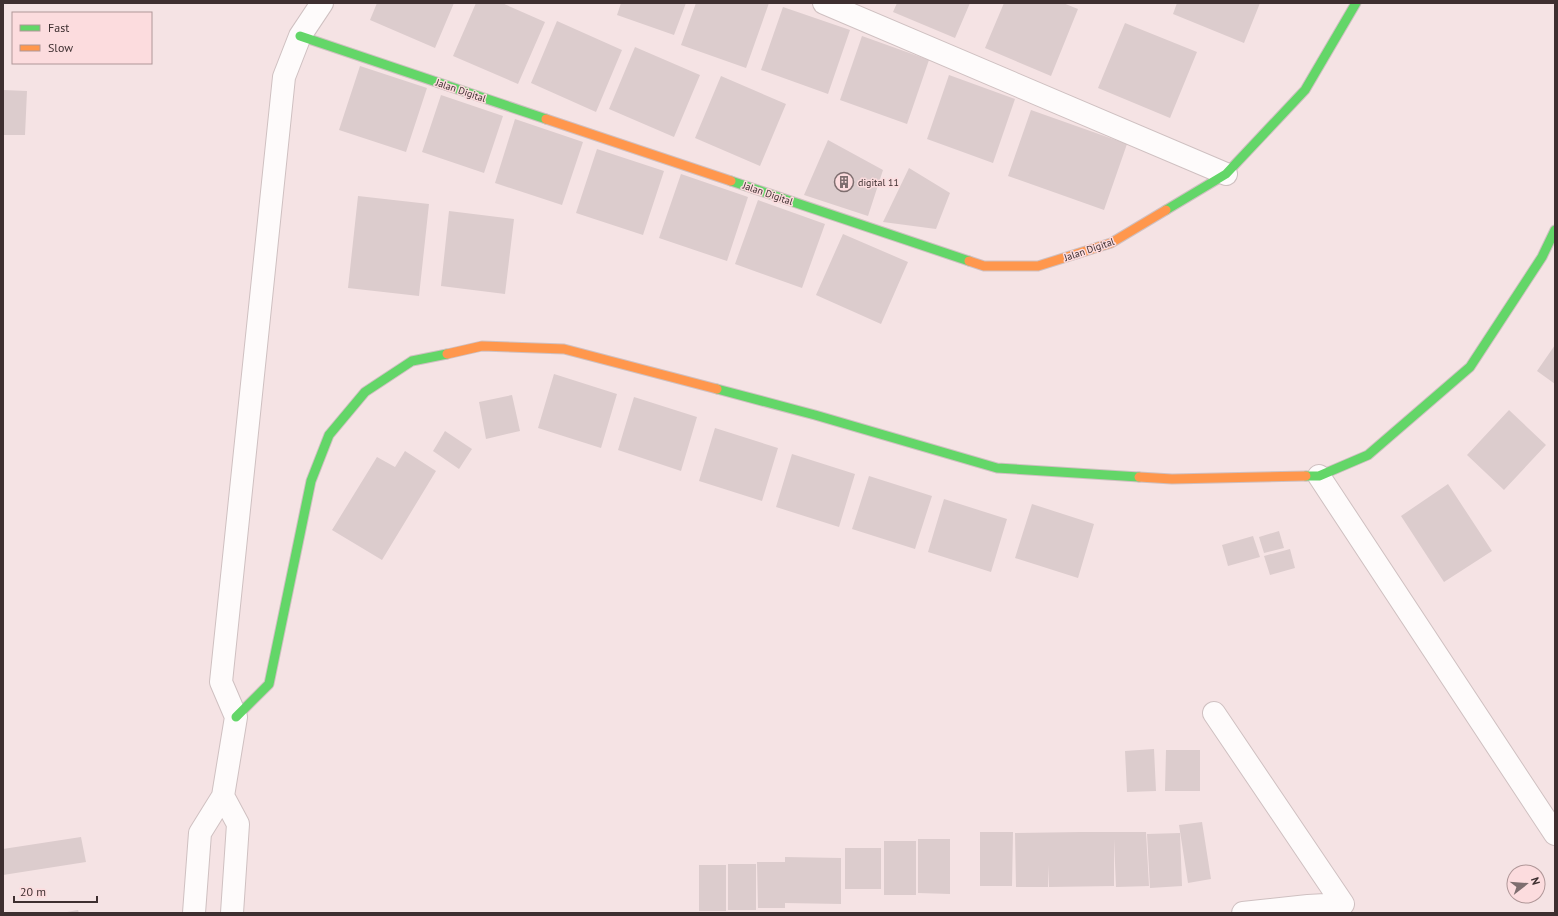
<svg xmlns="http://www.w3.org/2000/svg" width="1558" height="916" font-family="'PT Sans',sans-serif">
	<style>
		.building { fill: #dccccd }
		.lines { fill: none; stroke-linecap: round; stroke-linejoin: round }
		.street-casing { stroke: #cfc0c1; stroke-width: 24 }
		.fast-casing { stroke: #cfc0c1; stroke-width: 11 }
		.slow-casing { stroke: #cfc0c1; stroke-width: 11 }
		.street { stroke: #fefbfb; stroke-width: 22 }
		.fast { stroke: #63d668; stroke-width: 9 }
		.slow { stroke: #ff974d; stroke-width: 9 }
		.labels { text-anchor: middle; stroke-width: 3; stroke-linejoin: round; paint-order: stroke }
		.street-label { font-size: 10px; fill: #3e2f30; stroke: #fcdcde }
		.poi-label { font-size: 10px; fill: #3e2f30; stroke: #fcdcde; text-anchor: start }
	</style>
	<rect width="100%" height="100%" fill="#f5e3e4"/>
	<path class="building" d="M377 3H454L435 48 370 20Z
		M476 3H502L545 22 518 84 453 56Z
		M621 3H686L674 35 617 15Z
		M696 3H769L746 68 681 45Z
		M897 3H970L955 38 893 12Z
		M1004 3H1063L1078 9 1051 76 985 48Z
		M1177 3H1260L1244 43 1173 14Z
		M783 7 850 30 828 94 761 70Z
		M557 21 622 50 596 112 531 83Z
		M1125 23 1197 52 1170 118 1098 88Z
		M862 36 929 60 907 124 840 100Z
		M635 47 700 75 674 137 609 109Z
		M360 66 427 88 406 152 339 130Z
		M949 75 1015 99 993 163 927 139Z
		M721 76 786 104 760 166 695 138Z
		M3 90 27 91 25 135H3Z
		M441 95 503 116 484 173 422 152Z
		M1031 110 1127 144 1104 210 1008 176Z
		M515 119 583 142 562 205 495 183Z
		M828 140 883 170 868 216 804 195Z
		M597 149 664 171 643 235 576 213Z
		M909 168 950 193 936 229 883 222Z
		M681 174 748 197 727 261 659 238Z
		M358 196 429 204 419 296 348 288Z
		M758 200 825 224 802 288 735 264Z
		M449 211 514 219 505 294 441 286Z
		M843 234 908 262 881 324 816 295Z
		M1555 345V384L1537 371Z
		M554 374 617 394 601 448 538 428Z
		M512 395 520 431 486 439 479 402Z
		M634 397 697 417 681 471 618 450Z
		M1509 410 1546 445 1504 490 1467 455Z
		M715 428 778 448 762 501 699 481Z
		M445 431 472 449 459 469 433 451Z
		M405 451 436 471 382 560 332 530 377 457 395 467Z
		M792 454 855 474 839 527 776 507Z
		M869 476 932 496 915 549 852 529Z
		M1448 484 1492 551 1444 582 1401 516Z
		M944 499 1007 519 991 572 928 552Z
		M1032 504 1094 524 1078 578 1015 558Z
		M1279 531 1284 548 1264 553 1259 537Z
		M1253 536 1260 557 1228 566 1222 545Z
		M1290 549 1295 568 1270 575 1264 556Z
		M1154 749 1156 791 1127 792 1125 751Z
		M1166 750H1200V791H1165Z
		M1202 822 1211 879 1188 883 1179 825Z
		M980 832H1013L1012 886H980Z
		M1081 832H1146L1149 886 1116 887 1114 839V886L1049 887 1048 865V887H1016L1015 833Z
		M1180 833 1182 886 1150 888 1147 834Z
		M81 837 86 862 3 875V849Z
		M918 839H950V894L918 893Z
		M884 841H916V895H884Z
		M845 848H881V889H845Z
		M785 857 841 858V904L785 903V908H758L757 862H785Z
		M728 864H756V910H728Z
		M699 865H726V911H699Z
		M78 910 79 913H67V912Z"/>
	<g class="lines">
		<g class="street-casing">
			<path id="street" d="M824 3 1226 174
				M1319 476 1555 834
				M1214 713 1343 904 1308 906 1243 913
				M223 796 238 824 232 913
				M194 913 200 833 223 796 236 717 221 682 284 77 300 36 322 3"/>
		</g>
		<g class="fast-casing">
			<path id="fast" d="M300 36 546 119
				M731 181 969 261
				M1166 210 1226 174 1305 90 1356 3
				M717 389 815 415 997 468 1139 477
				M1306 476H1319L1368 455 1470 367 1542 257 1555 230
				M236 717 269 684 311 481 329 435 365 392 412 361 447 354"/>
		</g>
		<g class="slow-casing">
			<path id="slow" d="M546 119 731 181
				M969 261 984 266H1038L1111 243 1166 210
				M447 354 482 346 564 349 717 389
				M1139 477 1172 479 1306 476"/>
		</g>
		<use href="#street" class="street"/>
		<use href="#fast" class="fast"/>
		<use href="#slow" class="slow"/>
	</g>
	<defs>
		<g id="building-ring" transform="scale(1)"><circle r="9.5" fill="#fcdcde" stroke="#7e6e6f" stroke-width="1.5"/><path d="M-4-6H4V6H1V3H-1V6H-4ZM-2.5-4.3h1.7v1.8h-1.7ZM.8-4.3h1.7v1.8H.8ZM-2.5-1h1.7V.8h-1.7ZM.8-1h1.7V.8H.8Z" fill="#7e6e6f"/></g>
	</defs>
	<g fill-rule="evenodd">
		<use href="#building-ring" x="844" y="182"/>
	</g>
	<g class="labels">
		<g class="street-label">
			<text transform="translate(461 90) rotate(19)" y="4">Jalan Digital</text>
			<text transform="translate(768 193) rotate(19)" y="4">Jalan Digital</text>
			<text transform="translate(1089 249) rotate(-19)" y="4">Jalan Digital</text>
		</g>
		<g class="poi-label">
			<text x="858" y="186">digital 11</text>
		</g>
	</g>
	<rect width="1558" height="916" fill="none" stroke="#3e2f30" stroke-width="8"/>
	<rect x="12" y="12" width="140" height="52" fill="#fcdcde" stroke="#b09798"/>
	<rect x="20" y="25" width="20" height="6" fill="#63d668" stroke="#b09798"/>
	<text x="48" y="32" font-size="12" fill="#3e2f30">Fast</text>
	<rect x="20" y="45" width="20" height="6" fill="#ff974d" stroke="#b09798"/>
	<text x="48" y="52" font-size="12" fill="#3e2f30">Slow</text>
	<g transform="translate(1526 884) rotate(73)"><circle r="19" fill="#fcdcde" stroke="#b09798"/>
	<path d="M0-3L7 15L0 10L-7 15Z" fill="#7e6e6f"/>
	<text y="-6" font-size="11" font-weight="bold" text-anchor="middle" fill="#3e2f30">N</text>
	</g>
	<path d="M14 896v6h83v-6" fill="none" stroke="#3e2f30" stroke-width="2"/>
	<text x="20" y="896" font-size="12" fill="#3e2f30" stroke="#fcdcde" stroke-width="3" paint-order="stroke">20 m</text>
</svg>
